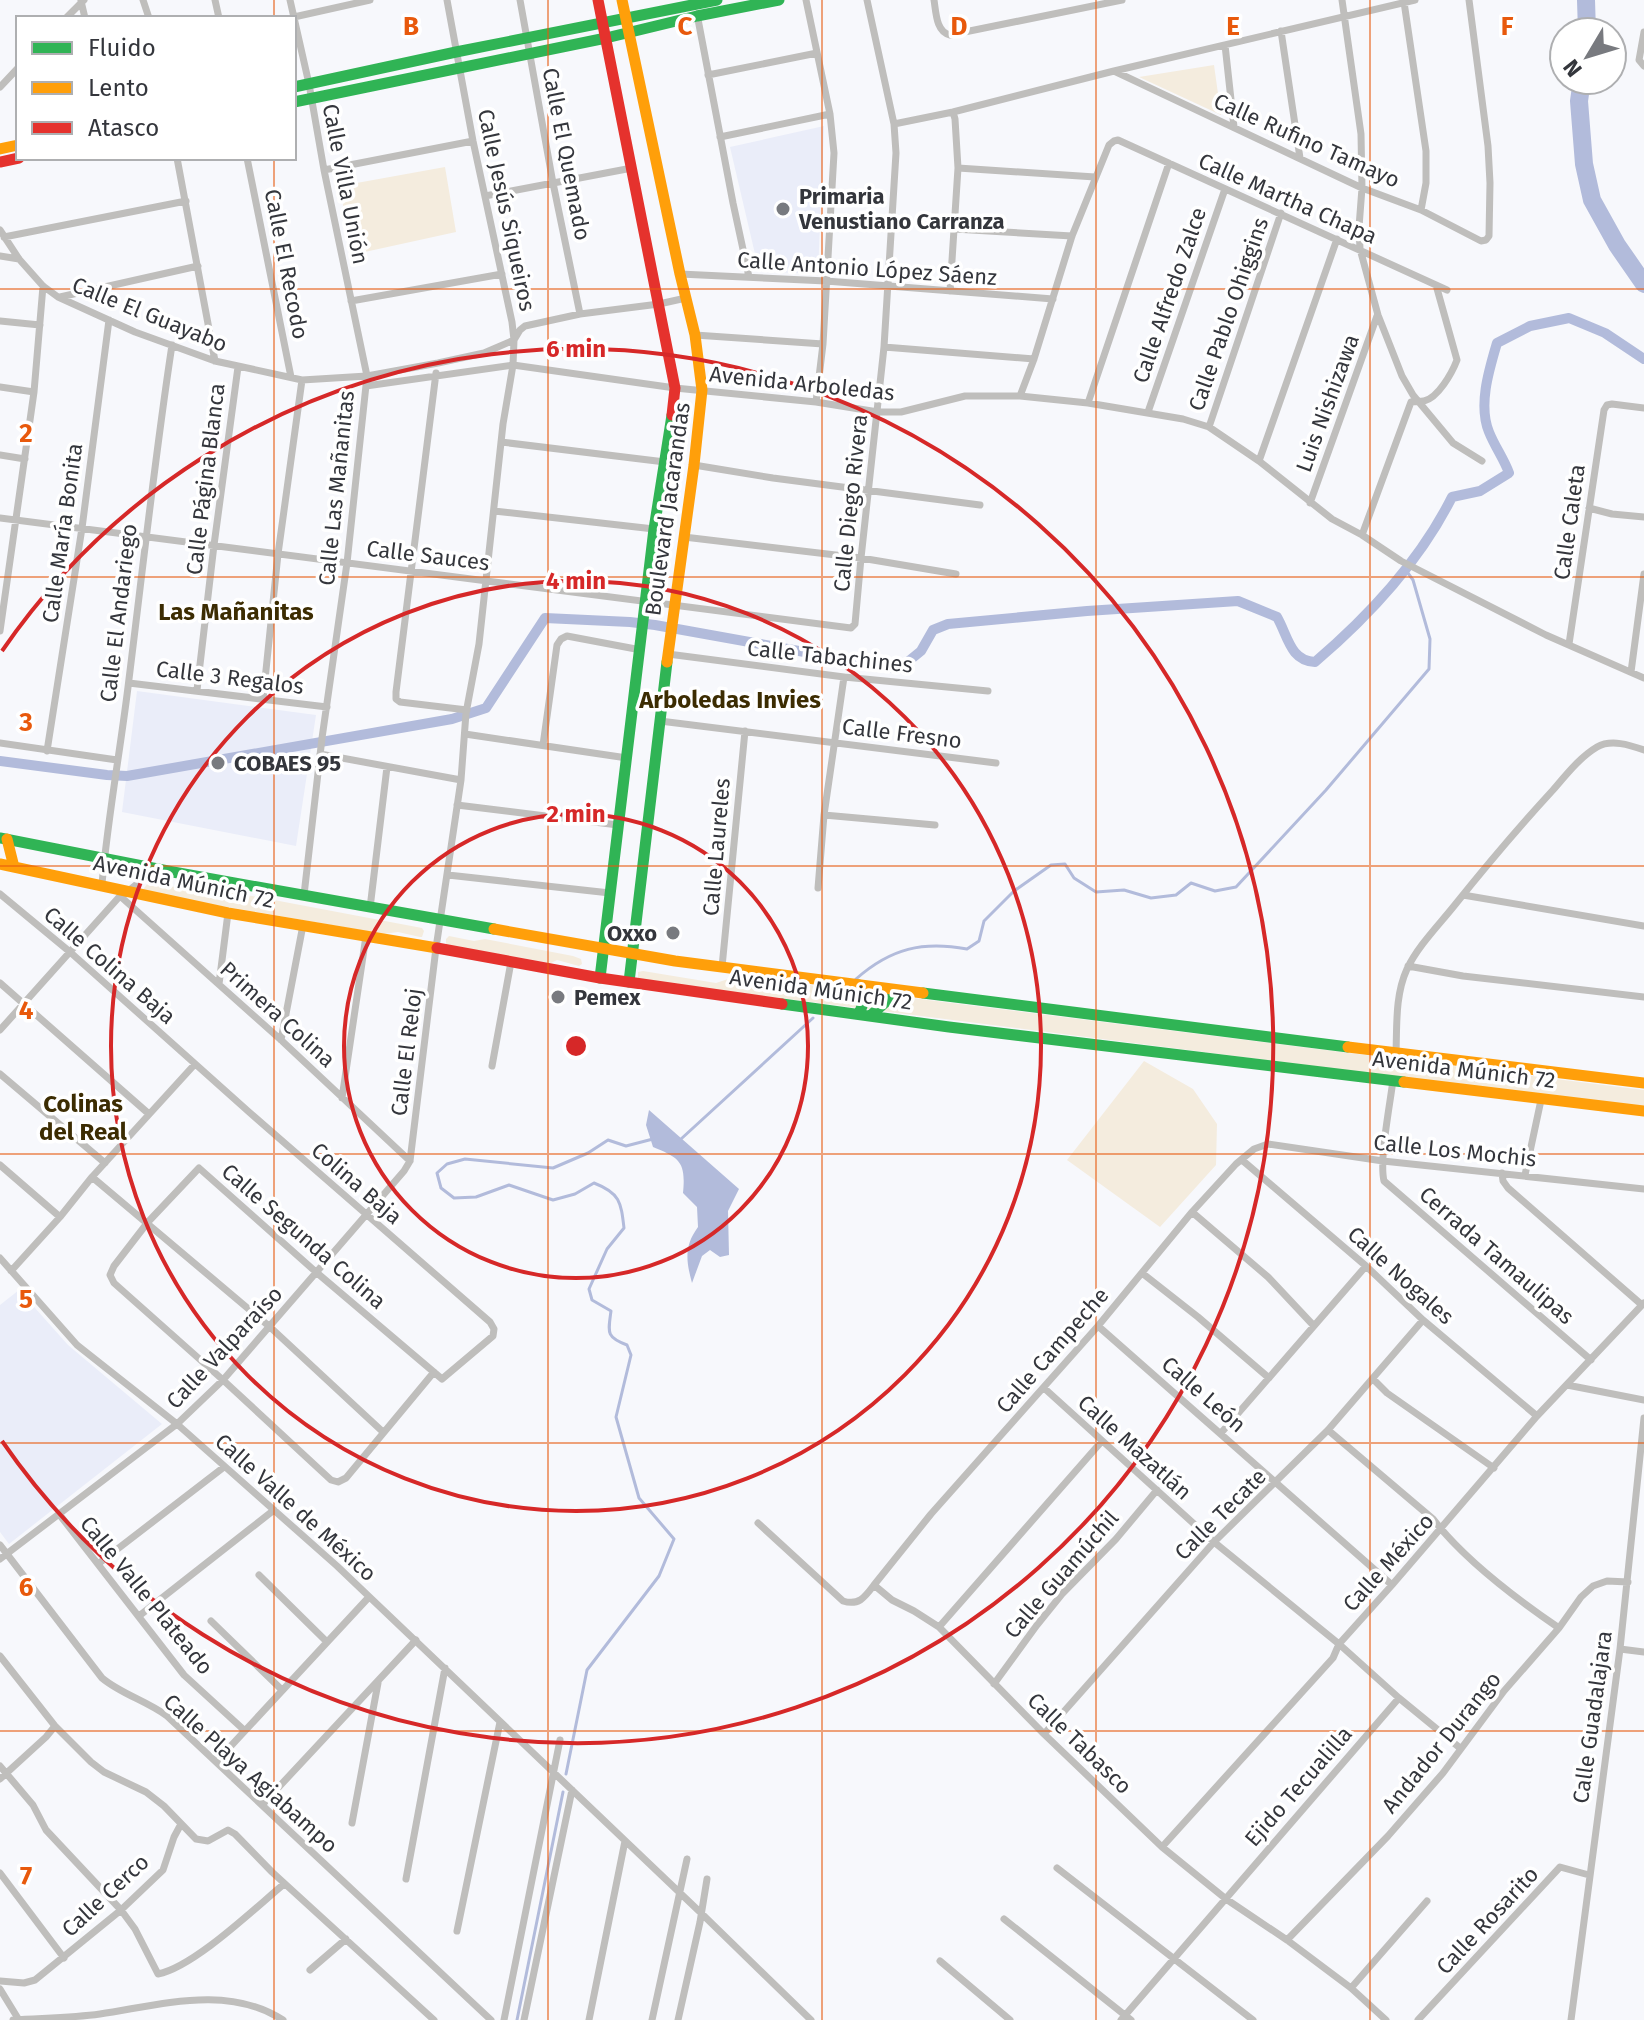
<svg xmlns="http://www.w3.org/2000/svg" width="1644" height="2020" font-family="'Fira Sans',sans-serif">
	<style>
		.built { fill: #eaedf9 }
		.green { fill: #f4ecde }
		.water { fill: #b2bbdb }
		.lines { fill: none; stroke-linecap: round; stroke-linejoin: round }
		.stream { stroke: #b2bbdb; stroke-width: 3 }
		.canal { stroke: #b2bbdb; stroke-width: 10 }
		.river { stroke: #b2bbdb; stroke-width: 18 }
		.street { stroke: #bfbebc; stroke-width: 7 }
		.fast { stroke: #30b455; stroke-width: 11 }
		.slow { stroke: #ff9f0a; stroke-width: 11 }
		.jam { stroke: #e5322d; stroke-width: 11 }
		.grid { fill: none; stroke: #e8590c; stroke-width: 2; stroke-opacity: 0.55 }
		.ring { fill: none; stroke: #d62828; stroke-width: 4 }
		.poi-dot { fill: #787a7f; stroke: #fff; stroke-width: 3 }
		.labels { text-anchor: middle; stroke-width: 7; stroke-linejoin: round; paint-order: stroke }
		.street-label { font-size: 22px; fill: #34363c; stroke: #fff }
		.poi-label { font-size: 22px; font-weight: bold; fill: #34363c; stroke: #fff; text-anchor: start }
		.neighbourhood-label { font-size: 24px; font-weight: bold; fill: #3c2c02; stroke: #fff }
		.grid-label { font-size: 26px; text-anchor: middle; font-weight: bold; fill: #e8590c; stroke: #fff; stroke-width: 7; stroke-linejoin: round; paint-order: stroke }
		.centre { fill: #d62828; stroke: #fff; stroke-width: 4 }
		.ring-label { font-size: 24px; text-anchor: middle; font-weight: bold; fill: #d62828; stroke: #fff; stroke-width: 7; stroke-linejoin: round; paint-order: stroke }
	</style>
	<rect width="100%" height="100%" fill="#f7f8fc"/>
	<path class="built" d="M824 126 818 274 759 271 730 147Z
		M137 691 316 715 296 846 122 812Z
		M19 1290 68 1345 162 1424 9 1544 0 1532V1305Z"/>
	<path class="green" d="M1214 65 1221 115 1139 77Z
		M445 167 456 232 351 255 340 186Z
		M148 883 182 888 194 885 422 928 424 931 422 937H420L398 932 383 934 141 892Z
		M449 936 474 941 485 939 573 956 581 959 582 964 579 966 557 960 551 963 446 945V939Z
		M643 971 716 983 737 976 1644 1090V1108L638 980V972Z
		M1144 1061 1193 1089 1217 1124 1216 1165 1160 1227 1067 1160Z"/>
	<path class="water" d="M649 1110 739 1189 728 1211 729 1255 720 1257 710 1250 702 1256 692 1283C686 1261 684 1246 698 1227L697 1207 683 1193C686 1162 680 1158 653 1147L646 1125Z"/>
	<g class="lines">
		<path class="stream" d="M856 979C891 948 923 941 967 949L979 941 984 921 1014 891 1051 865 1065 864 1074 878 1096 892 1124 890 1151 898 1176 895 1191 883 1215 891 1236 887 1326 790 1429 669 1430 639 1413 580 1405 569
			M681 1139 813 1018
			M566 1774 587 1670 659 1576 674 1539 639 1498 616 1417 631 1355 627 1345C606 1337 608 1333 611 1311L592 1300 589 1289 607 1249 624 1228C621 1202 620 1193 594 1183L575 1194 553 1200 509 1185 476 1197 454 1198 441 1188 437 1173 447 1164 465 1159 553 1168 588 1153 608 1140 626 1146 653 1139
			M517 2020 563 1792"/>
		<path class="canal" d="M0 761 107 775 127 776 452 719 486 708 545 618 630 622 655 625 899 669 921 651 933 630 948 624 1087 611 1238 601 1277 617C1288 636 1290 661 1315 662 1369 616 1420 561 1452 497L1480 491 1509 473C1504 459 1495 447 1489 432 1478 405 1489 370 1497 343L1530 326 1569 318 1605 333 1644 359"/>
		<path class="river" d="M1586 0 1587 32
			M1582 80 1579 101 1584 164 1592 200 1617 245 1644 284"/>
		<path class="street" d="M143 0 149 18
			M215 0 219 18
			M290 0 309 84 324 170 367 376 347 563 322 738 304 895
			M520 0 553 183 580 314
			M806 0 830 114 834 153 823 344 816 402
			M934 0C936 12 936 32 950 35L1122 0
			M1342 0 1361 134 1362 188 1359 227 1360 249 1378 315 1402 376 1413 395 1453 443 1482 461
			M81 1 85 18
			M1404 2 1426 151V183L1421 210
			M697 14 733 203 749 277
			M294 17 370 0
			M66 18 84 0
			M1281 31 1300 158
			M1644 32 1639 60 1644 66
			M1225 45 1234 127
			M1114 71 1415 0
			M708 75 817 53
			M0 87 18 68
			M894 124 953 112 1114 71 1362 188 1421 210 1481 241 1486 240 1489 236 1490 183 1488 146 1469 0
			M720 137 830 114
			M177 158 215 361
			M247 158 291 377
			M958 168 1095 177
			M324 170 473 141
			M485 196 632 168
			M954 229 1072 236
			M0 230 19 259 43 286 58 297 135 332 215 361 302 380 367 376 438 363 484 353 514 340 520 330 525 326 580 314 659 304 686 298
			M4 237 186 201
			M0 256 19 259
			M680 274 826 281 1053 299
			M950 291 958 168 955 119 953 112
			M60 297 198 266
			M351 301 502 274
			M0 321 40 325
			M695 335 823 344
			M884 347 1034 359
			M436 373 396 692V699L400 702 467 710
			M366 386 513 365 675 388 816 402 878 412H901L965 396H1020L1088 403 1183 419 1209 427 1259 461 1332 519 1362 535 1401 561 1546 635 1644 678
			M0 387 34 392
			M1020 396 1034 359 1072 236 1109 145 1114 141 1118 140 1447 290
			M1088 403 1169 163
			M1148 412 1225 189
			M1209 427 1281 213
			M501 442 665 462
			M0 455 25 459
			M1259 461 1337 239
			M694 465 773 478 980 505
			M1310 503 1377 316
			M1589 508 1612 514 1644 517
			M494 511 654 529
			M0 518 851 628 855 624 861 558 884 347 896 153 894 124 867 0
			M1362 535 1411 402C1415 401 1420 402 1424 401 1438 398 1452 373 1457 360L1436 285
			M684 537 861 558 956 574
			M0 631 34 392 43 286
			M1569 644 1604 410 1607 405 1612 404 1644 408
			M668 654 844 677 988 691
			M1631 672 1644 574
			M129 683 327 707
			M197 690 214 545 238 367
			M263 699 278 554 302 380
			M660 721 996 763
			M465 734 627 758
			M0 743 117 760
			M543 745 557 645 561 639 567 636 641 650
			M47 751 82 528 109 320
			M320 754 461 780
			M457 805 618 825
			M824 815 935 825
			M448 875 610 893
			M102 884C108 815 121 747 129 679 143 567 155 456 172 345
			M818 888 824 815 844 677
			M0 894 70 952 249 1112 490 1322 494 1329 493 1336 442 1379 316 1272 199 1168 148 1222 114 1266 110 1275 114 1283 223 1380 331 1480 338 1482 346 1478 434 1372
			M1463 895 1644 926
			M120 896 281 1040 410 1161
			M370 908 387 767
			M1408 966 1463 976 1644 997
			M722 967 745 731
			M0 983 149 1114
			M219 984 228 913
			M0 1030 120 896C133 890 143 877 155 869
			M281 1040 303 925
			M1396 1053C1397 1026 1395 995 1407 969 1418 946 1438 926 1454 906 1486 866 1519 827 1553 790 1566 775 1580 757 1597 747 1611 739 1630 745 1644 750
			M492 1066 511 962
			M0 1074 105 1163
			M1393 1080C1390 1105 1379 1160 1384 1181L1591 1360
			M342 1098 366 936
			M1242 1160 1366 1266 1423 1320 1537 1416
			M0 1165 60 1217
			M1502 1173 1503 1181 1508 1188 1642 1305
			M1525 1175 1541 1100
			M92 1177 270 1327 383 1432
			M1192 1212 1268 1277 1314 1326
			M0 1258 77 1345 177 1424 337 1566 701 1913 811 2020
			M11 1271 60 1217 92 1177 195 1064
			M1142 1273 1198 1317 1269 1378
			M1098 1326 1392 1585
			M1373 1379 1387 1393 1494 1468
			M1567 1385 1644 1400
			M1044 1388 1214 1542 1339 1644 1399 1698 1460 1748
			M1328 1430 1433 1519C1463 1558 1518 1600 1559 1628
			M1221 1433 1366 1266
			M59 1514 184 1675 244 1730
			M758 1523 843 1601C859 1606 865 1597 874 1585L892 1600 914 1611 939 1627 1044 1734 1162 1847 1226 1899 1287 1940 1351 1988 1386 2020
			M0 1545 102 1678C121 1694 147 1701 167 1716L491 2020
			M0 1559 177 1424 223 1380 404 1171 410 1161 436 948 461 780 466 713 479 644 503 424 513 365 514 340 512 322 473 141 447 0
			M98 1564 224 1467
			M259 1575 327 1642
			M874 1585 931 1514 1098 1326 1192 1212 1236 1164 1254 1149 1268 1144 1383 1161 1644 1189
			M139 1616 274 1510
			M211 1621 281 1689
			M939 1627 1102 1441
			M1620 1649 1644 1652
			M0 1656 55 1726 91 1762 104 1772 146 1792 164 1806 196 1839 208 1841 228 1830 235 1834 272 1872 434 2020
			M994 1684 1037 1625 1062 1594 1116 1539 1157 1490
			M1044 1734 1214 1542 1328 1430 1423 1320
			M216 1762 369 1597
			M0 1766 33 1805 46 1830 121 1910 135 1929 158 1974C194 1967 255 1908 284 1884
			M0 1779 46 1737 55 1726
			M262 1805 416 1640
			M352 1823 378 1683
			M1162 1847 1333 1658 1339 1644 1392 1585 1537 1416 1644 1303
			M1057 1868 1253 2020
			M0 1873 64 1958
			M406 1879 445 1668
			M1004 1919 1131 2020
			M457 1931 500 1722
			M1287 1940 1388 1836 1443 1773 1504 1691 1559 1628 1581 1597 1593 1586 1607 1581 1628 1582
			M940 1961 1010 2020
			M310 1970 346 1939
			M0 1981 24 1983 35 1980 121 1910 163 1870 174 1837 181 1824
			M1351 1988 1427 1901
			M0 1989 19 2020
			M13 2020C42 2018 72 2018 100 2014 161 2005 227 1984 283 2020
			M504 2020 560 1740
			M524 2020 572 1790
			M589 2020 625 1841
			M652 2020 687 1859
			M678 2020 700 1922 707 1879
			M1121 2020 1399 1698
			M1418 2020 1560 1867 1589 1875
			M1571 2020 1620 1649 1644 1418"/>
		<path class="fast" d="M294 87 456 52 717 0
			M294 102 606 38 697 16 779 0
			M0 838 173 872 494 929
			M600 978 654 529 672 415
			M629 982 667 662
			M859 985 864 1001 859 1014
			M923 993 1348 1047
			M782 1004 949 1027 1404 1082
			M870 1016 898 991"/>
		<path class="slow" d="M622 0 680 274 695 335 702 390 694 465 667 662
			M0 149 18 145
			M7 839 14 867
			M0 864 228 913 437 948
			M494 929 675 961 923 993
			M1348 1047 1644 1083
			M1404 1082 1644 1111"/>
		<path class="jam" d="M598 0 675 388 672 415
			M0 162 19 158
			M437 948 600 978 782 1004"/>
	</g>
	<path class="grid" d="M274 0V18M548 0V2020M822 0V2020M1096 0V2020M1370 0V2020M274 158V2020M0 289H1644M0 577H1644M0 866H1644M0 1154H1644M0 1443H1644M0 1731H1644"/>
	<g class="ring">
		<circle cx="576" cy="1046" r="232"/>
		<circle cx="576" cy="1046" r="465"/>
		<path d="M2 651A697 697 0 1 1 2 1441"/>
	</g>
	<g class="poi-dot">
		<circle cx="783" cy="209" r="8"/>
		<circle cx="218" cy="763" r="8"/>
		<circle cx="673" cy="933" r="8"/>
		<circle cx="558" cy="997" r="8"/>
	</g>
	<g class="labels">
		<g class="street-label">
			<text transform="translate(1307 140) rotate(24)" y="8">Calle Rufino Tamayo</text>
			<text transform="translate(567 154) rotate(79)" y="8">Calle El Quemado</text>
			<text transform="translate(346 184) rotate(79)" y="8">Calle Villa Unión</text>
			<text transform="translate(1288 198) rotate(24)" y="8">Calle Martha Chapa</text>
			<text transform="translate(507 210) rotate(78)" y="8">Calle Jesús Siqueiros</text>
			<text transform="translate(287 264) rotate(79)" y="8">Calle El Recodo</text>
			<text transform="translate(867 268) rotate(4)" y="8">Calle Antonio López Sáenz</text>
			<text transform="translate(1169 295) rotate(-71)" y="8">Calle Alfredo Zalce</text>
			<text transform="translate(150 314) rotate(22)" y="8">Calle El Guayabo</text>
			<text transform="translate(1228 314) rotate(-71)" y="8">Calle Pablo Ohiggins</text>
			<text transform="translate(802 383) rotate(6)" y="8">Avenida Arboledas</text>
			<text transform="translate(1327 403) rotate(-70)" y="8">Luis Nishizawa</text>
			<text transform="translate(205 479) rotate(-83)" y="8">Calle Página Blanca</text>
			<text transform="translate(336 488) rotate(-84)" y="8">Calle Las Mañanitas</text>
			<text transform="translate(850 503) rotate(-84)" y="8">Calle Diego Rivera</text>
			<text transform="translate(667 509) rotate(-82)" y="8">Boulevard Jacarandas</text>
			<text transform="translate(1569 522) rotate(-82)" y="8">Calle Caleta</text>
			<text transform="translate(62 533) rotate(-82)" y="8">Calle María Bonita</text>
			<text transform="translate(428 555) rotate(7)" y="8">Calle Sauces</text>
			<text transform="translate(118 613) rotate(-83)" y="8">Calle El Andariego</text>
			<text transform="translate(830 656) rotate(6)" y="8">Calle Tabachines</text>
			<text transform="translate(230 677) rotate(7)" y="8">Calle 3 Regalos</text>
			<text transform="translate(902 733) rotate(7)" y="8">Calle Fresno</text>
			<text transform="translate(716 847) rotate(-85)" y="8">Calle Laureles</text>
			<text transform="translate(184 881) rotate(12)" y="8">Avenida Múnich 72</text>
			<text transform="translate(110 965) rotate(41)" y="8">Calle Colina Baja</text>
			<text transform="translate(821 989) rotate(8)" y="8">Avenida Múnich 72</text>
			<text transform="translate(278 1014) rotate(42)" y="8">Primera Colina</text>
			<text transform="translate(406 1052) rotate(-83)" y="8">Calle El Reloj</text>
			<text transform="translate(1464 1069) rotate(7)" y="8">Avenida Múnich 72</text>
			<text transform="translate(1455 1150) rotate(6)" y="8">Calle Los Mochis</text>
			<text transform="translate(357 1183) rotate(41)" y="8">Colina Baja</text>
			<text transform="translate(304 1236) rotate(41)" y="8">Calle Segunda Colina</text>
			<text transform="translate(1497 1255) rotate(41)" y="8">Cerrada Tamaulipas</text>
			<text transform="translate(1401 1275) rotate(42)" y="8">Calle Nogales</text>
			<text transform="translate(224 1347) rotate(-47)" y="8">Calle Valparaíso</text>
			<text transform="translate(1052 1350) rotate(-49)" y="8">Calle Campeche</text>
			<text transform="translate(1204 1394) rotate(41)" y="8">Calle León</text>
			<text transform="translate(1135 1447) rotate(42)" y="8">Calle Mazatlán</text>
			<text transform="translate(296 1507) rotate(42)" y="8">Calle Valle de México</text>
			<text transform="translate(1220 1514) rotate(-45)" y="8">Calle Tecate</text>
			<text transform="translate(1388 1562) rotate(-48)" y="8">Calle México</text>
			<text transform="translate(1061 1574) rotate(-49)" y="8">Calle Guamúchil</text>
			<text transform="translate(147 1595) rotate(51)" y="8">Calle Valle Plateado</text>
			<text transform="translate(1592 1717) rotate(-82)" y="8">Calle Guadalajara</text>
			<text transform="translate(1441 1742) rotate(-51)" y="8">Andador Durango</text>
			<text transform="translate(1080 1743) rotate(44)" y="8">Calle Tabasco</text>
			<text transform="translate(251 1773) rotate(42)" y="8">Calle Playa Agiabampo</text>
			<text transform="translate(1298 1786) rotate(-49)" y="8">Ejido Tecualilla</text>
			<text transform="translate(105 1895) rotate(-43)" y="8">Calle Cerco</text>
			<text transform="translate(1487 1920) rotate(-47)" y="8">Calle Rosarito</text>
		</g>
		<g class="poi-label">
			<text x="799" y="204">Primaria<tspan x="799" dy="25">Venustiano Carranza</tspan></text>
			<text x="234" y="771">COBAES 95</text>
			<text x="657" y="941" text-anchor="end">Oxxo</text>
			<text x="574" y="1005">Pemex</text>
		</g>
		<g class="neighbourhood-label">
			<text x="236" y="620">Las Mañanitas</text>
			<text x="730" y="708">Arboledas Invies</text>
			<text x="83" y="1112">Colinas<tspan x="83" dy="28">del Real</tspan></text>
		</g>
	</g>
	<g class="grid-label">
		<text x="411" y="35">B</text>
		<text x="685" y="35">C</text>
		<text x="959" y="35">D</text>
		<text x="1233" y="35">E</text>
		<text x="1507" y="35">F</text>
		<text x="26" y="442">2</text>
		<text x="26" y="731">3</text>
		<text x="26" y="1019">4</text>
		<text x="26" y="1308">5</text>
		<text x="26" y="1596">6</text>
		<text x="26" y="1885">7</text>
	</g>
	<circle cx="576" cy="1046" r="12" class="centre"/>
	<g class="ring-label">
		<text x="576" y="357">6 min</text>
		<text x="576" y="589">4 min</text>
		<text x="576" y="822">2 min</text>
	</g>
	<rect x="16" y="16" width="280" height="144" fill="#ffffff" stroke="#aeafb1" stroke-width="2"/>
	<rect x="32" y="42" width="40" height="12" fill="#30b455" stroke="#aeafb1" stroke-width="2"/>
	<text x="88" y="56" font-size="24" fill="#34363c">Fluido</text>
	<rect x="32" y="82" width="40" height="12" fill="#ff9f0a" stroke="#aeafb1" stroke-width="2"/>
	<text x="88" y="96" font-size="24" fill="#34363c">Lento</text>
	<rect x="32" y="122" width="40" height="12" fill="#e5322d" stroke="#aeafb1" stroke-width="2"/>
	<text x="88" y="136" font-size="24" fill="#34363c">Atasco</text>
	<g transform="translate(1588 56) rotate(232)"><circle r="38" fill="#ffffff" stroke="#aeafb1" stroke-width="2"/>
	<path d="M0-6L14 30L0 20L-14 30Z" fill="#787a7f"/>
	<text y="-12" font-size="22" font-weight="bold" text-anchor="middle" fill="#34363c">N</text>
	</g>
</svg>
